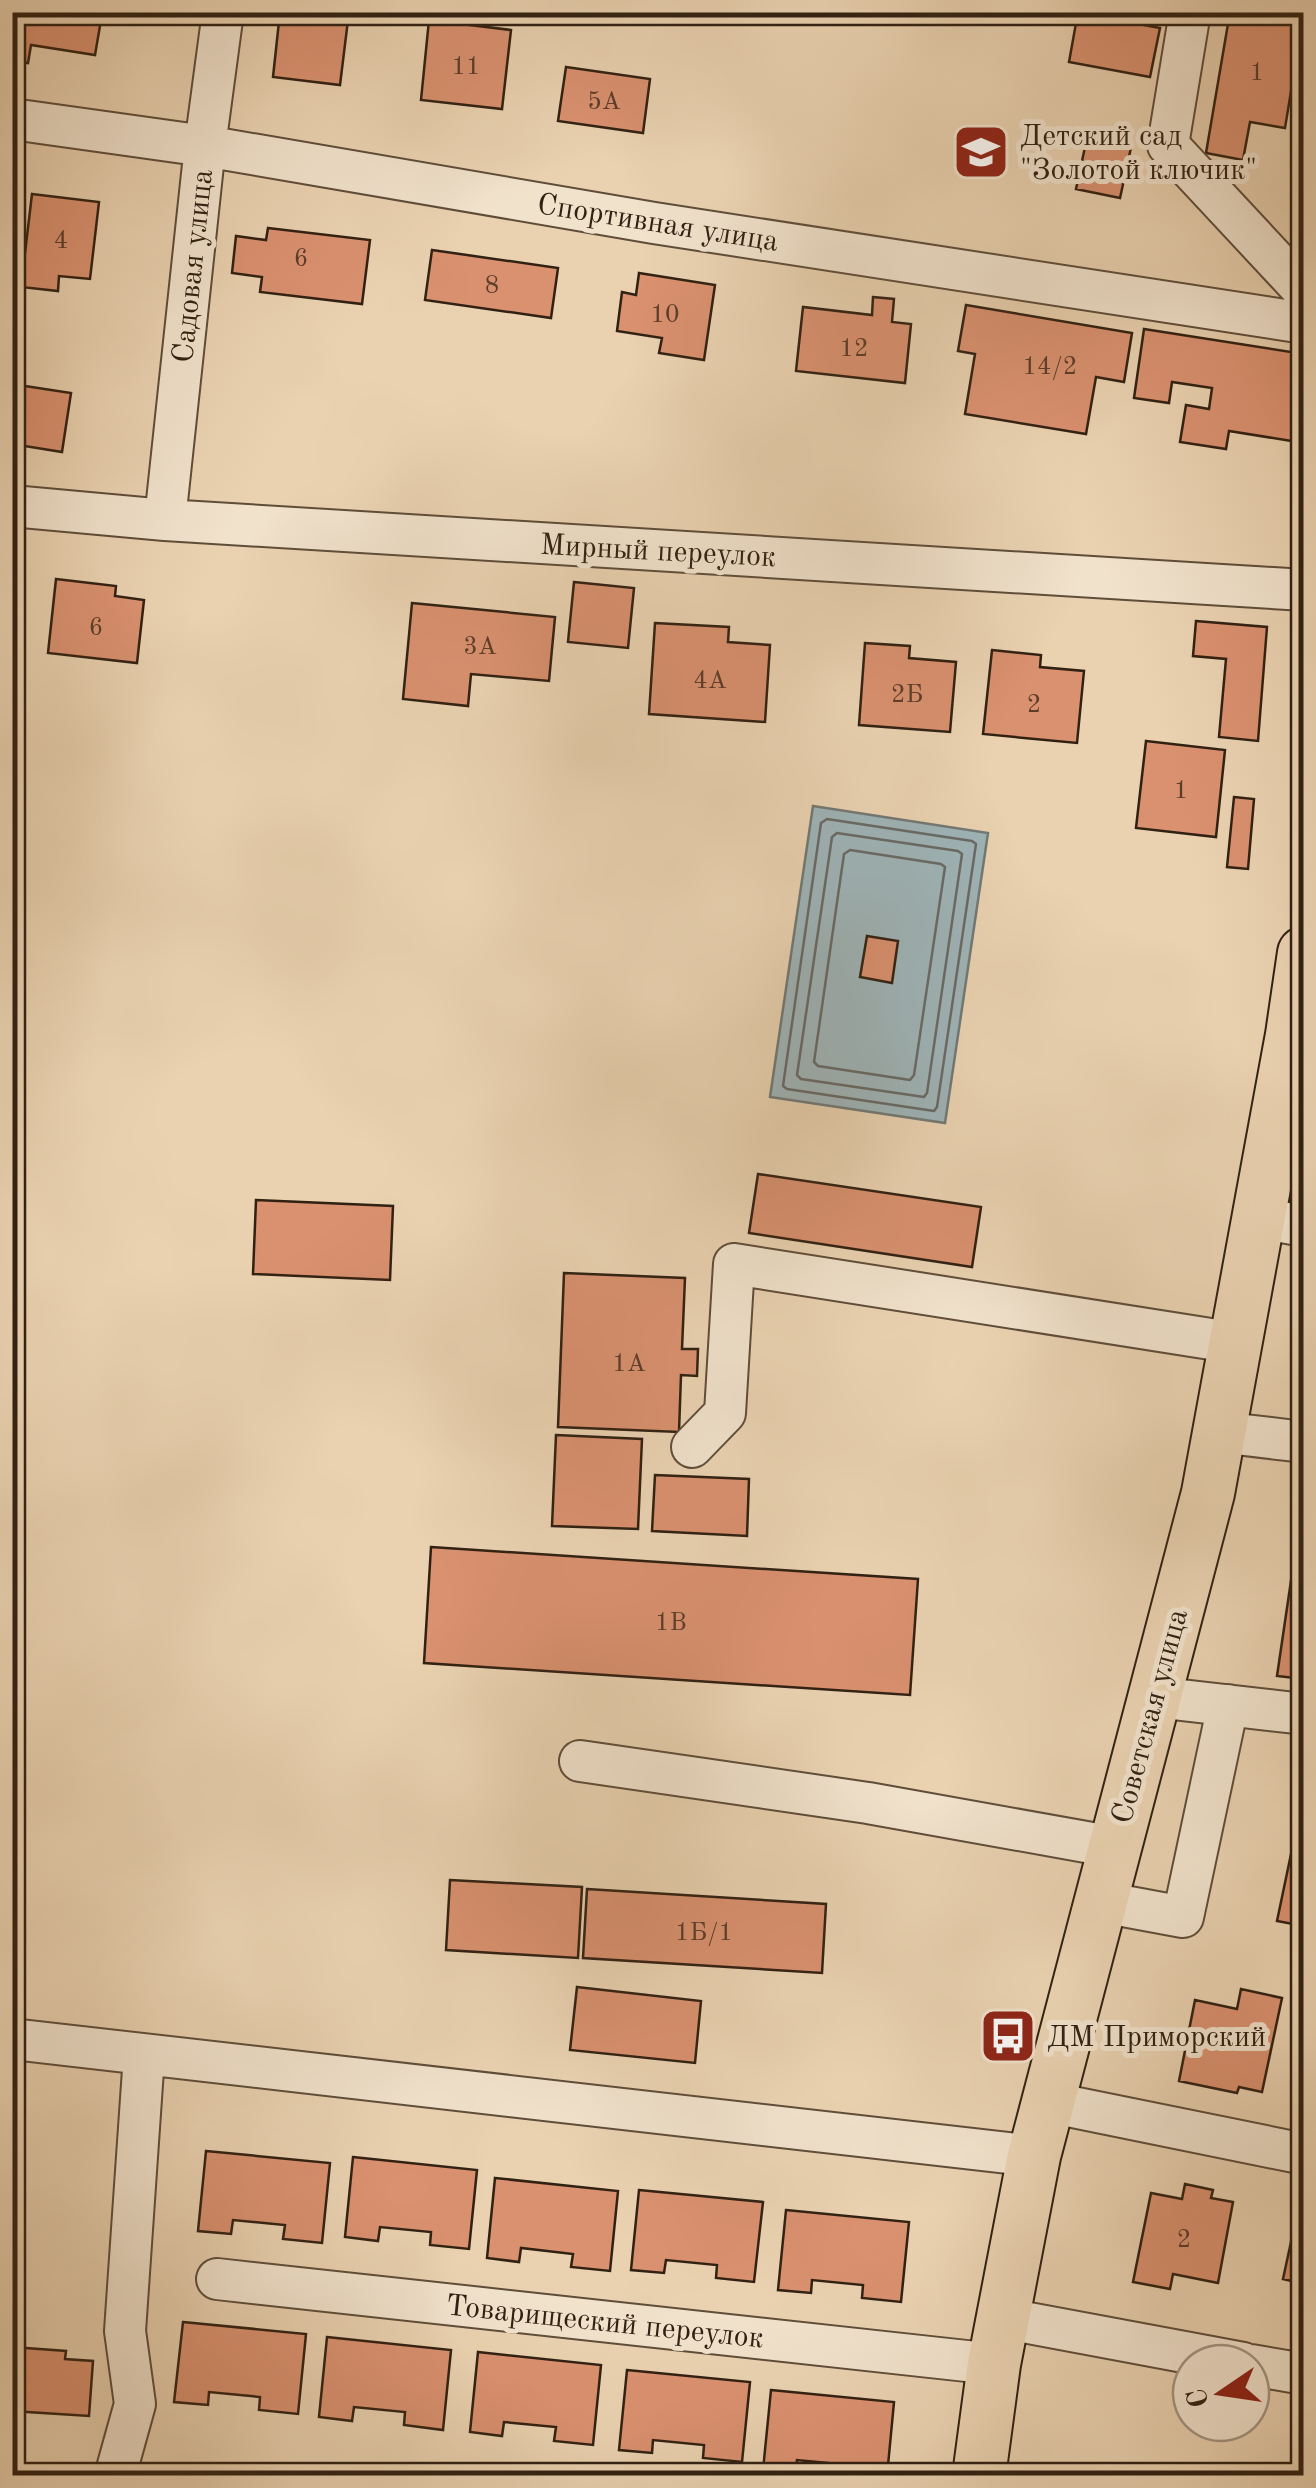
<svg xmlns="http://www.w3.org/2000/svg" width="1316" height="2488" font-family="'Old Standard TT',serif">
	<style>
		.water { fill: #9eb4b8; stroke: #727976; stroke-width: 2.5 }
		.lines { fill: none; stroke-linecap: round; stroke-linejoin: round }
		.shore { stroke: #686a66; stroke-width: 2.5 }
		.building { fill: #da9170; stroke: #312113; stroke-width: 2.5 }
		.minor-casing { stroke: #5f4d3a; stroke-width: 44 }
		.major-casing { stroke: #312113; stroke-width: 56 }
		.minor { stroke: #f1e2cc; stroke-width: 40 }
		.major { stroke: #ead2b1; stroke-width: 52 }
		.labels { text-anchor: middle; stroke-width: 10; stroke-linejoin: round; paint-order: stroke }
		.number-label { font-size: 25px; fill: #5b3d2a }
		.poi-label { font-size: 30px; fill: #312113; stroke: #f1e2cc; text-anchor: start }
		.street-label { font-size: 30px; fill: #312113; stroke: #f1e2cc }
	</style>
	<rect width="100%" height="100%" fill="#ead2b1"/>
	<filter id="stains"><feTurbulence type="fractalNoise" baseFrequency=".002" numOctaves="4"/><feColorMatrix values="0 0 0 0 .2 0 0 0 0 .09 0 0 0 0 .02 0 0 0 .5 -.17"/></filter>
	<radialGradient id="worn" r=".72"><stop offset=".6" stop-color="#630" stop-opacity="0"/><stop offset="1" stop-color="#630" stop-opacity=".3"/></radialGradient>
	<path class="water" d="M813 806 988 833 945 1123 770 1097Z"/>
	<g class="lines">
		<path class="shore" d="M827 819 972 841 976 844 937 1107 934 1111 787 1089 783 1086 821 823Z
			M837 833 958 851 962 854 927 1093 924 1097 801 1079 797 1075 832 837Z
			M850 850 941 864 945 867 914 1075 910 1080 818 1066 814 1062 844 854Z"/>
	</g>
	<path class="building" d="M12 12H81V17L101 20 95 55 31 45 28 63 12 61Z
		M280 12H349L340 85 273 77Z
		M1078 12H1119L1117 20 1160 28 1150 77 1069 62Z
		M1230 12H1304L1285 128 1250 122 1243 160 1206 153Z
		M429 20 511 30 502 109 421 100Z
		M566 67 650 79 643 133 558 121Z
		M1088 133 1132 143 1120 198 1076 189Z
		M32 194 99 202 90 279 59 276 58 291 21 287Z
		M268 228 370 240 362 304 260 292 262 277 232 273 236 236 266 240Z
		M432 250 558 268 551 318 425 300Z
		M639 273 715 285 704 360 659 353 662 338 617 331 622 292 636 295Z
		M873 297 894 299 892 322 911 324 905 383 796 371 803 307 872 315Z
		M966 305 1132 333 1124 382 1096 377 1086 434 965 414 975 354 958 351Z
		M1144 329 1304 354V443L1229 431 1226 449 1180 442 1186 405 1209 409 1212 388 1172 382 1169 403 1134 398Z
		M12 384 71 393 62 452 12 444Z
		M56 579 116 586 115 596 144 600 137 663 48 653Z
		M574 582 634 588 628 648 568 642Z
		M412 603 555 617 549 681 471 674 468 706 403 699Z
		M1196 621 1267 627 1258 741 1219 737 1226 659 1193 656Z
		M655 623 729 627 728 642 770 645 765 722 649 714Z
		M865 643 910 646 909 658 956 662 950 732 859 725Z
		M992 650 1041 655 1040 667 1084 671 1077 743 983 734Z
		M1146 741 1225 750 1216 837 1136 828Z
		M1234 797 1254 799 1248 869 1227 867Z
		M867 936 898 941 892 983 860 977Z
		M758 1174 981 1207 972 1267 749 1233Z
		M256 1200 393 1206 390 1280 253 1274Z
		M564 1273 685 1278 682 1349H698L697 1376 681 1375 679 1432 558 1427Z
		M556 1435 642 1439 638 1529 552 1526Z
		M655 1475 749 1479 747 1536 652 1531Z
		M431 1547 918 1579 910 1695 424 1663Z
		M1293 1567 1304 1569V1679L1277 1676Z
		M1304 1792V1926L1277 1921Z
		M450 1880 582 1887 578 1958 446 1950Z
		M587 1889 826 1904 822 1973 583 1958Z
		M577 1987 701 2001 695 2063 570 2050Z
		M1241 1989 1282 1998 1262 2092 1239 2087 1237 2093 1179 2081 1195 2000 1237 2009Z
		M206 2151 330 2163 322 2243 283 2239 285 2225 233 2220 231 2234 198 2231Z
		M353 2157 477 2170 469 2249 430 2245 431 2232 380 2227 378 2241 345 2237Z
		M495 2178 618 2191 610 2271 571 2267 573 2254 521 2248 519 2262 487 2258Z
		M1185 2184 1213 2190 1211 2198 1233 2202 1218 2283 1173 2274 1170 2289 1133 2282 1151 2193 1182 2199Z
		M639 2190 763 2202 754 2282 716 2278 717 2265 666 2260 664 2273 631 2270Z
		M786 2210 909 2222 901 2302 862 2298 863 2285 812 2280 811 2293 778 2290Z
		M1297 2214 1304 2216V2284L1283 2279Z
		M183 2322 306 2334 298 2414 259 2410 260 2397 209 2392 208 2405 174 2402Z
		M327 2337 451 2350 443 2430 404 2425 405 2412 354 2407 352 2421 319 2417Z
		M12 2347 66 2351 65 2359 93 2361 89 2416 12 2411Z
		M478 2352 601 2365 593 2445 554 2441 556 2427 504 2422 502 2436 470 2432Z
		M627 2370 750 2382 742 2462 703 2458 704 2445 653 2440 652 2453 619 2450Z
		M771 2390 894 2402 887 2476H848L849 2465 797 2460 796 2473 763 2470Z"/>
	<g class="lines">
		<g class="minor-casing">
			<path id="minor" d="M1190 12 1168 145 1304 291
				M12 119 205 146 654 223 1304 323
				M12 506 165 520 1304 590
				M165 520 205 146 223 12
				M1259 1218 1304 1226
				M1219 1432 1304 1442
				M692 1447 725 1413 734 1264 1236 1343
				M1155 1697 1304 1714
				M580 1761 868 1803 1114 1847
				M1102 1902 1183 1917 1228 1705
				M12 2039 1034 2156
				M1048 2102 1304 2154
				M217 2279 994 2364
				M1002 2318 1243 2363
				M1251 2365 1304 2374
				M115 2476 135 2404 125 2331 144 2055"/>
		</g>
		<g class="major-casing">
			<path id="major" d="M979 2476 994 2364 1034 2156 1208 1493 1292 1035 1304 953"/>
		</g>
		<use href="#minor" class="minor"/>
		<use href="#major" class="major"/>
	</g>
	<defs>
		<g id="school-square" transform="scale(2.875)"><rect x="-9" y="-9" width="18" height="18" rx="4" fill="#8f2418" stroke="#f1e2cc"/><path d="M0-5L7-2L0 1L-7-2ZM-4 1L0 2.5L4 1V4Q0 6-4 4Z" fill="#fff"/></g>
		<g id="bus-square" transform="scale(2.875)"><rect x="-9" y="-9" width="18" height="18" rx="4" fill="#8f2418" stroke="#f1e2cc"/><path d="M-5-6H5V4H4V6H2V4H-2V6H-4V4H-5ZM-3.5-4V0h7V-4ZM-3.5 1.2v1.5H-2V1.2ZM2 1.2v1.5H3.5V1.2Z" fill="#fff"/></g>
	</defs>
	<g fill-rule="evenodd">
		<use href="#school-square" x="981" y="152"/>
		<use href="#bus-square" x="1008" y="2036"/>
	</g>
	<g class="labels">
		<g class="number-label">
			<text x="466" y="74">11</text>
			<text x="1257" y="80">1</text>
			<text x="604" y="109">5А</text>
			<text x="61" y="248">4</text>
			<text x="301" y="266">6</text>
			<text x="492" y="293">8</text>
			<text x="665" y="322">10</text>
			<text x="854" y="356">12</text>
			<text x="1050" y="374">14/2</text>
			<text x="96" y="635">6</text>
			<text x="480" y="654">3А</text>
			<text x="710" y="688">4А</text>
			<text x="907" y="702">2Б</text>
			<text x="1034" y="712">2</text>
			<text x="1181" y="798">1</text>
			<text x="629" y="1371">1А</text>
			<text x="671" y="1630">1В</text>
			<text x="704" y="1940">1Б/1</text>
			<text x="1184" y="2247">2</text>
		</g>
		<g class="poi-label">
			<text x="1020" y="145">Детский сад<tspan x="1020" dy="34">"Золотой ключик"</tspan></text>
			<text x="1047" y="2046">ДМ Приморский</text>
		</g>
		<g class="street-label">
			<text transform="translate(658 222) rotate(9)" y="10">Спортивная улица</text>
			<text transform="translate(192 266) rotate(-84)" y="10">Садовая улица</text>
			<text transform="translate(658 550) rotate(3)" y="10">Мирный переулок</text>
			<text transform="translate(1149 1716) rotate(-75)" y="10">Советская улица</text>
			<text transform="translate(605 2321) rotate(6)" y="10">Товарищеский переулок</text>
		</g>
	</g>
	<rect width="1316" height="2488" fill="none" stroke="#ead2b1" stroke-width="50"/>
	<rect x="15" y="15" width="1286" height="2458" fill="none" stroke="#312113" stroke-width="5"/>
	<rect x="25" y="25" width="1266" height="2438" fill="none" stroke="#312113" stroke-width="2.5"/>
	<g transform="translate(1221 2393) rotate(257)"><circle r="48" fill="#f1e2cc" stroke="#a49582" stroke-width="2.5"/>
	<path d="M0-8L18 38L0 25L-18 38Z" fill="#8f2418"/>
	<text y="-15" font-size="28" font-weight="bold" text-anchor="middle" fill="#312113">С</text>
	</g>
	<rect width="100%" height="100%" filter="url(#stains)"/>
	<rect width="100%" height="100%" fill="url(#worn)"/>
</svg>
